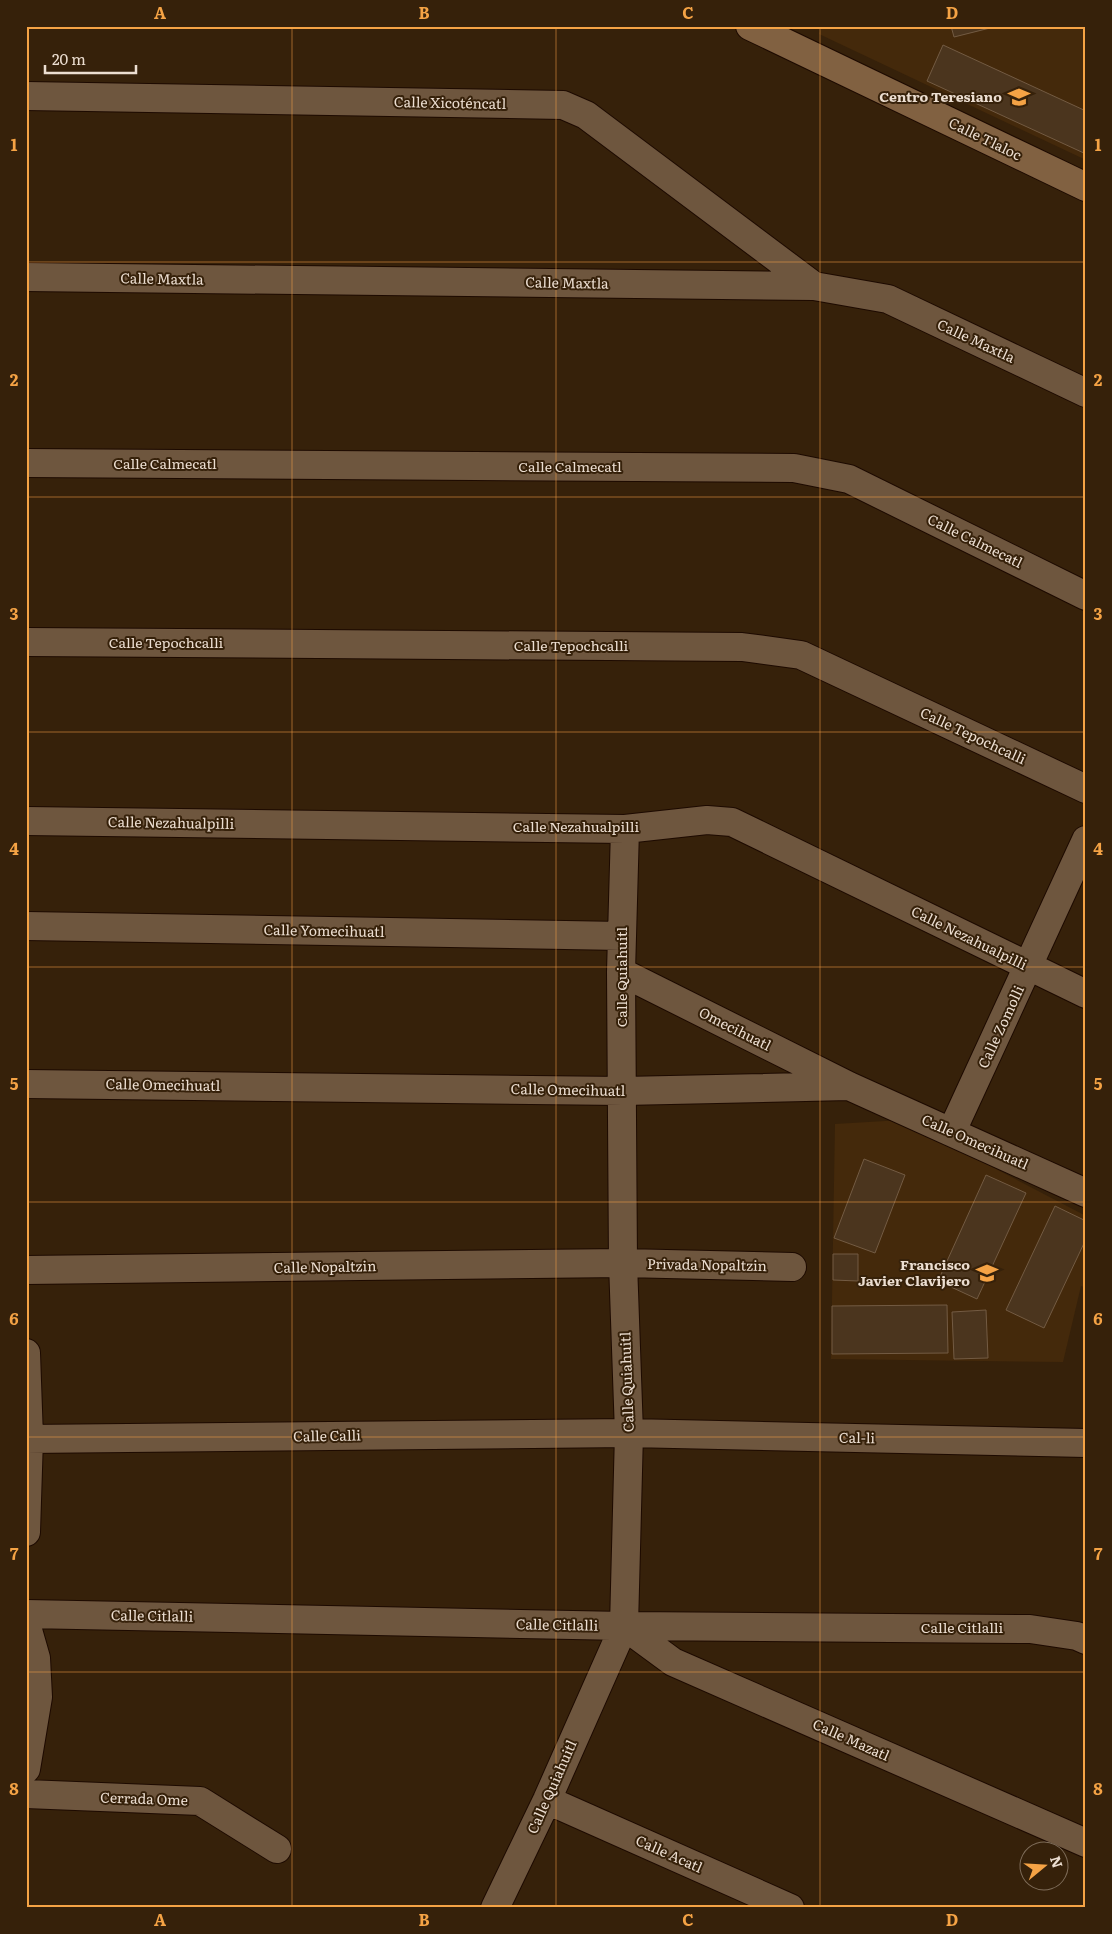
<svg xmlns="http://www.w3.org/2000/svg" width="1112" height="1934" font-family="Literata,serif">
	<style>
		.built { fill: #44290b }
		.building { fill: #4b351e; stroke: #735b43 }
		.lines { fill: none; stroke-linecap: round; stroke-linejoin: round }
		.street-casing { stroke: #1d0a00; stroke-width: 30 }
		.secondary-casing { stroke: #1d0a00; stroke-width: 30 }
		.street { stroke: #6e563e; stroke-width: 28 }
		.secondary { stroke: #816141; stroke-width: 28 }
		.grid { fill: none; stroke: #f5a345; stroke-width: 1; stroke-opacity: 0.55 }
		.labels { text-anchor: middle; stroke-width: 4; stroke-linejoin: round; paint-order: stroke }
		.poi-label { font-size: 14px; font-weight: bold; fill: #ecded1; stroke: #36210a; text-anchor: end }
		.street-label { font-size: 14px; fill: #ecded1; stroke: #36210a }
		.neatline { fill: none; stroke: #f5a345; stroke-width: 2 }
		.grid-label { font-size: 16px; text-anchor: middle; font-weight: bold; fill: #f5a345 }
	</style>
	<rect width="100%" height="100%" fill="#36210a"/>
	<path class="built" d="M822 26H1086V160L819 34Z
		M902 1120 1086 1216V1288L1081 1286 1063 1362 831 1359 835 1124Z"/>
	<path class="building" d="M951 26H998L954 37Z
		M943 45 1086 111V154L927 81Z
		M864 1159 905 1175 875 1253 834 1238Z
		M986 1175 1026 1193 977 1299 938 1281Z
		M1055 1206 1086 1221V1239L1044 1328 1006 1310Z
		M833 1254H858V1281L833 1280Z
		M947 1305 948 1353 832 1354V1306Z
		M986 1310 988 1358 954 1359 952 1312Z"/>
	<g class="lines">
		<g class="street-casing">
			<path id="street" d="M26 96 563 105 586 115 814 286
				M26 277 814 286 888 299 1086 393
				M26 463 794 468 849 479 1086 596
				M26 642 742 647 801 655 1086 789
				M26 821 625 829 707 820 732 822 1086 994
				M26 926 622 936
				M621 972 849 1086 1086 1193
				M26 1084 623 1091 849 1086
				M952 1131 1086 840
				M26 1270 623 1263 792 1267
				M26 1353 29 1438 26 1532
				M26 1439 629 1433 1086 1443
				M26 1614 624 1626 1030 1629 1077 1636 1086 1640
				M26 1623 36 1658 38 1697 26 1769
				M624 1626 673 1662 1086 1843
				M26 1794 200 1801 277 1849
				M547 1800 790 1908
				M495 1908 547 1800 624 1626 629 1433 623 1263 621 972 625 829"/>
		</g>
		<g class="secondary-casing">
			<path id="secondary" d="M750 26 1086 187"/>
		</g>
		<use href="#street" class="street"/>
		<use href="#secondary" class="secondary"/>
	</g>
	<path class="grid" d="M292 26V1908M556 26V1908M820 26V1908M26 262H1086M26 497H1086M26 732H1086M26 967H1086M26 1202H1086M26 1437H1086M26 1672H1086"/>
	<defs>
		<g id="school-bare" transform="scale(1.725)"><path d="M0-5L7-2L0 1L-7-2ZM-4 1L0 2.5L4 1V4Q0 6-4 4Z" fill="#f5a345" stroke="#36210a" stroke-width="2.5" paint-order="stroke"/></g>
	</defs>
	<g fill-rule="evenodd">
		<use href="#school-bare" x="1019" y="97"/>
		<use href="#school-bare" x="987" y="1273"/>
	</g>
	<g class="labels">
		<g class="poi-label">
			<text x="1002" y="102">Centro Teresiano</text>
			<text x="970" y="1270">Francisco<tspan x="970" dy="16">Javier Clavijero</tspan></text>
		</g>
		<g class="street-label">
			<text transform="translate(450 103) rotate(1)" y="5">Calle Xicoténcatl</text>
			<text transform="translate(985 139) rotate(26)" y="5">Calle Tlaloc</text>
			<text transform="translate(162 279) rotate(1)" y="5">Calle Maxtla</text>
			<text transform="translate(567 283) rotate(1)" y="5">Calle Maxtla</text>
			<text transform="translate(976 341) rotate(25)" y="5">Calle Maxtla</text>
			<text x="165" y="469">Calle Calmecatl</text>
			<text x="570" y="472">Calle Calmecatl</text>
			<text transform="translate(975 541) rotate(26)" y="5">Calle Calmecatl</text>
			<text x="166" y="648">Calle Tepochcalli</text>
			<text x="571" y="651">Calle Tepochcalli</text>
			<text transform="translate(973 736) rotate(25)" y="5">Calle Tepochcalli</text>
			<text transform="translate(171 823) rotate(1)" y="5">Calle Nezahualpilli</text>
			<text x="576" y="832">Calle Nezahualpilli</text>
			<text transform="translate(324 931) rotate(1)" y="5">Calle Yomecihuatl</text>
			<text transform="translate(969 938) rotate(26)" y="5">Calle Nezahualpilli</text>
			<text transform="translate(622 977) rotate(-90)" y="5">Calle Quiahuitl</text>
			<text transform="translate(1001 1027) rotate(-65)" y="5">Calle Zomolli</text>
			<text transform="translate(735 1029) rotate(27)" y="5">Omecihuatl</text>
			<text transform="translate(163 1085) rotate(1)" y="5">Calle Omecihuatl</text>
			<text transform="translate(568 1090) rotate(1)" y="5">Calle Omecihuatl</text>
			<text transform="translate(975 1142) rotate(24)" y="5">Calle Omecihuatl</text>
			<text transform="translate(707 1265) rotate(1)" y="5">Privada Nopaltzin</text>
			<text transform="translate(325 1267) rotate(-1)" y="5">Calle Nopaltzin</text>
			<text transform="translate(627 1382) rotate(-92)" y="5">Calle Quiahuitl</text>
			<text transform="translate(327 1436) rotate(-1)" y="5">Calle Calli</text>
			<text transform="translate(857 1438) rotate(1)" y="5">Cal-li</text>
			<text transform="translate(152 1616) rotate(1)" y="5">Calle Citlalli</text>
			<text transform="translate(557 1625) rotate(1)" y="5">Calle Citlalli</text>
			<text x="962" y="1633">Calle Citlalli</text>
			<text transform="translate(851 1740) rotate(24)" y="5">Calle Mazatl</text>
			<text transform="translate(552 1787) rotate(-66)" y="5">Calle Quiahuitl</text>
			<text transform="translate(144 1799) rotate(2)" y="5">Cerrada Ome</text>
			<text transform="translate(669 1854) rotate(24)" y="5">Calle Acatl</text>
		</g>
	</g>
	<rect width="1112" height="1934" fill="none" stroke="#36210a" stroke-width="55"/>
	<g transform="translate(1044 1866) rotate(72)"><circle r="24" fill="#36210a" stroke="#7f6d5a"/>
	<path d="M0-4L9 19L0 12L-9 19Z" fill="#f5a345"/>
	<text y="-8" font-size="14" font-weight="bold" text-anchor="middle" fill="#ecded1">N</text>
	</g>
	<path d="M45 65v8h91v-8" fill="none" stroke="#ecded1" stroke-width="2.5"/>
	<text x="52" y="65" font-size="15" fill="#ecded1" stroke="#36210a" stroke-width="4" paint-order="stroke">20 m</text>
	<rect x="28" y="28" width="1056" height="1878" class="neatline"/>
	<g class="grid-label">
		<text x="160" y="19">A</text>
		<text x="424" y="19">B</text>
		<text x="688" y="19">C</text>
		<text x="952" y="19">D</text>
		<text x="14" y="151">1</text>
		<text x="1098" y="151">1</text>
		<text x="14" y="386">2</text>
		<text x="1098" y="386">2</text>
		<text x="14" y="620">3</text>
		<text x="1098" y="620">3</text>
		<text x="14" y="855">4</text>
		<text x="1098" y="855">4</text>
		<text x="14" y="1090">5</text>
		<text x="1098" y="1090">5</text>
		<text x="14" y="1325">6</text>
		<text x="1098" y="1325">6</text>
		<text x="14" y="1560">7</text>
		<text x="1098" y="1560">7</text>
		<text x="14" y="1795">8</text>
		<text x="1098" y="1795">8</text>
		<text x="160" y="1926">A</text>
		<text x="424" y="1926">B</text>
		<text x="688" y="1926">C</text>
		<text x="952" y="1926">D</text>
	</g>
</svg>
